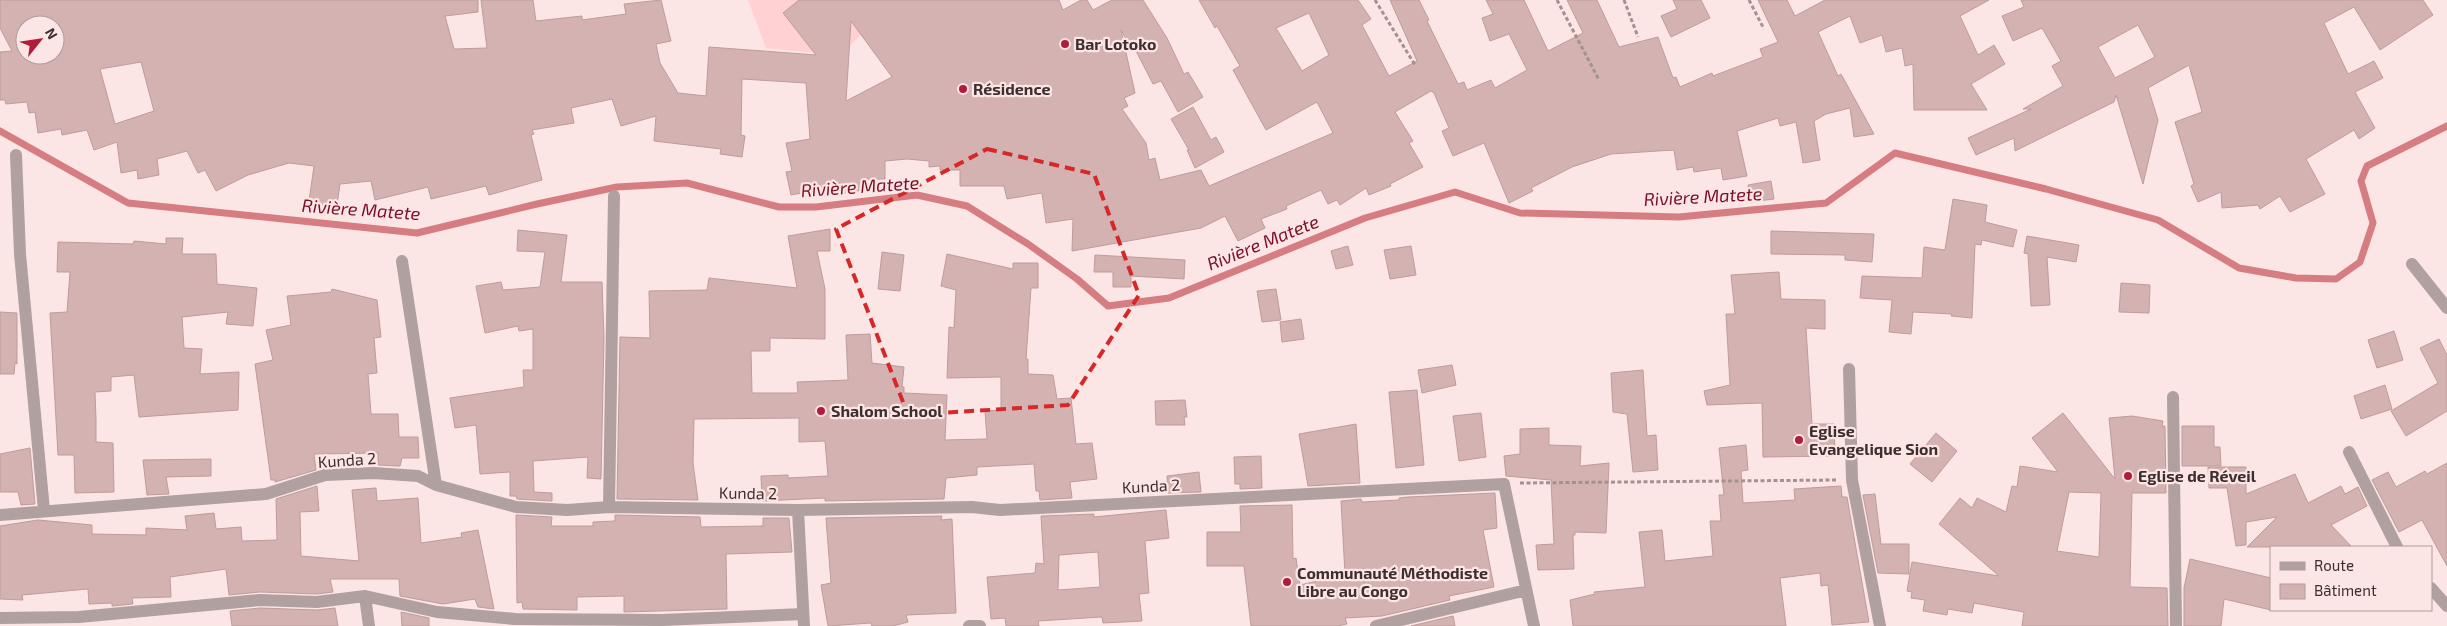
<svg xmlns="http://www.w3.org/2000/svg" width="2447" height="626" font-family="'Exo 2',sans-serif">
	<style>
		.built { fill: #ffd1d2 }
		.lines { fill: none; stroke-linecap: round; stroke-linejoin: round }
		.stream { stroke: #d57d81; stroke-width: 7 }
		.building { fill: #d5b2b2; stroke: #be9c9c; fill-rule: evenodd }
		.path { stroke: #a59192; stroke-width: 3; stroke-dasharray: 4 2.5; stroke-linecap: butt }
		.minor { stroke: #b0a0a0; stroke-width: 12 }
		.marked { fill: none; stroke: #d62828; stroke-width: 4; stroke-dasharray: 10 6; stroke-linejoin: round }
		.poi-dot { fill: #b01c39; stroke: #fce5e5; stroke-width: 2 }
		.labels { text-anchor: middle; stroke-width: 4.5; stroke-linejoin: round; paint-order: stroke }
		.poi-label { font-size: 16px; font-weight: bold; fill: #3d2e2f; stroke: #fce5e5; text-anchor: start }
		.street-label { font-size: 16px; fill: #3d2e2f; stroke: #fce5e5 }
		.water-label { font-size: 18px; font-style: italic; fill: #790e24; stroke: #fce5e5 }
	</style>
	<rect width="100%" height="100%" fill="#fce5e5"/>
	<path class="built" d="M748 0H894L841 55 766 48Z"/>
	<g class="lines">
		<path class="stream" d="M0 131 128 203 417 233 537 204 617 187 687 183 779 207H816L917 195 967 206 1028 244 1077 279 1108 306 1169 298 1365 218 1455 192 1520 213 1679 217 1826 203 1895 153 2046 189 2158 220 2239 268 2296 278 2336 279 2360 262 2373 223 2361 181 2367 166 2447 126"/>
	</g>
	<path class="building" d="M0 0H478V12L445 16 454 49 487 48 481 0H533L536 21 582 16V20L626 14 624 4 661 0 671 41 656 44 660 63 678 93 706 96 709 47 816 55 783 13 799 0H1059L1063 10 1081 0H1087L1093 10 1112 0H1143L1167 38 1184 74 1188 72 1203 97 1178 112 1161 81 1153 84 1135 49 1132 50 1121 30 1135 93 1124 98 1128 106 1122 109 1146 143 1149 160 1155 158 1160 180 1201 170 1209 186 1333 133 1317 102 1266 130 1233 70 1240 66 1217 26 1215 28 1199 0H1358L1371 19 1362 25 1389 76 1417 61 1390 0H1419L1429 20 1427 21 1458 84 1464 82 1467 90 1491 80 1495 88 1527 70 1509 34 1490 41 1482 18 1493 14 1486 0H1524L1548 51 1583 33 1567 0H1597L1619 47 1658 37 1673 78 1676 77 1680 87 1712 73 1713 76 1763 57 1760 49 1778 42 1758 0H1787L1795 16 1825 0H1989L1960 16 1978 55 1994 45 2005 64 1971 84 1987 110H1914L1913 64 1905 66 1902 48 1886 52 1882 35 1860 43 1850 16 1818 32 1838 76 1841 74 1874 134 1854 137 1850 108 1826 114 1814 121 1820 160 1803 163 1796 122 1780 126 1778 118 1737 131 1747 176 1723 180 1721 168 1694 172 1693 167 1677 170 1674 150 1611 154 1572 167 1531 188 1533 191 1509 203 1484 143 1453 156 1442 131 1449 128 1434 93 1431 91 1395 112 1413 141 1409 143 1423 167 1390 184 1391 186 1369 195 1366 188 1340 205 1337 200 1328 204 1321 190 1286 206 1287 209 1261 219 1265 228 1238 241 1225 216 1201 228 1072 251 1073 219 1046 223 1042 193 1007 199 1004 186H960V170H940V166L929 167V161L907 159 885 161V179H862L863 190 824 196V189L791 195 786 172 792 171 786 143 810 139 806 83 742 79 741 135 745 136 742 157 720 154 721 149 654 141 656 116 621 126 612 99 571 108 574 123 532 130 534 134 531 135 542 180 489 195 486 186 431 199 428 187 375 200 371 181 340 184 336 212 308 208 314 166 289 163 248 175 216 191 205 170 198 173 187 151 157 159 159 175 138 179 137 170 121 173 117 142 94 150 87 130 62 135 61 129 38 133 35 112 29 113 27 102 6 104 5 100H0V52L12 51 0 28ZM1309 13 1329 55 1302 71 1276 28ZM851 21 892 77 846 101ZM25 25H55V55H25ZM141 62 154 111 115 124 100 69Z
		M1673 0H1701L1710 18 1671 37 1661 16 1677 9Z
		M2021 0H2423L2433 15 2380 50 2354 7 2324 23 2348 74 2374 61 2383 78 2355 92 2375 128 2359 139 2354 130 2306 159 2325 194 2290 212 2280 196 2260 209 2258 205 2222 208 2221 192 2198 202 2191 186 2194 184 2175 122 2202 112 2189 65 2148 88 2158 120 2143 184 2116 95 2114 102 2015 151 2014 138 1976 155 1968 138 2031 109H2023L2063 86 2052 66 2061 61 2042 28 2013 41 2002 16 2024 7ZM2138 25 2155 57 2115 78 2098 47Z
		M1193 107 1211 140 1216 137 1224 152 1195 168 1187 150H1189L1171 119Z
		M1771 181 1774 199 1750 202 1748 185Z
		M1953 199 1987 205 1985 222 2017 230 2013 247 1982 240 1981 245 1975 244 1972 318 1951 316 1952 314 1913 312 1911 334 1889 332 1892 300 1860 298 1862 276 1922 278 1924 247 1945 250Z
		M830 229V251H817L825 289V339L770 338V351H751L752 393H798L797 382 848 380 846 335 870 334 872 363 904 367 902 387H904V393L947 395 945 440 987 439 985 411 1001 410V377L947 378 949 327 954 328 956 290 941 286 947 254 1013 269V263H1038V288H1031L1026 359H1028V374L1053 375 1057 399 1071 398 1076 444 1092 443 1097 479 1070 482 1072 498 1040 500 1039 491H1036L1034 464 977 467V475L946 478 944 499 825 501V498L762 501 761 476 788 475V478L828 476 825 441 799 442V418L694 419 693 463 698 500 617 499 620 337 650 338 649 291 707 290 709 278 797 288 788 236Z
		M518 230 567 235 561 282H602L604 337 601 479 587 478 588 457 533 461 534 492 552 493V501L517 499 516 496H510V472L480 474 476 425 455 428 450 398 524 387 523 370H533V329L519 331 518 326 485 333 476 286 501 282 503 290 540 287 545 252 517 251Z
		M1771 231 1874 234 1872 262 1845 260V255L1771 254Z
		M2027 236 2079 245 2076 262 2047 257 2050 305 2031 306 2028 254 2024 253Z
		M166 238H183L182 254H216L217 284 257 288 253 326 226 324 228 312 182 317 184 348 202 349 200 374 239 372 238 410 139 417 134 375 111 377V391L95 392 96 420V442L113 443 114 492 75 493 74 455H58L50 313 67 312 70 272H57L58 242 133 244 134 241 166 244Z
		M1348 246 1353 265 1336 269 1331 251Z
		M1411 246 1416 275 1390 279 1384 250Z
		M882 252 904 255 900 291 878 289Z
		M1095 255 1185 260 1184 279 1131 276V287H1113V272H1094Z
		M1779 272 1781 299 1825 300V329L1806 328 1812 424H1834L1835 456 1763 457 1762 403 1707 405 1704 391 1730 385 1726 314H1735L1731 275Z
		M2121 283 2150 285 2149 313 2119 312Z
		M332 289 377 300 381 337 374 338 377 373 368 374 371 414H398L399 437H418L419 458H402L400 466H397L378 465V453L314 454 316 470 275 482V480H271L255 364 273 360 266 330 291 325 287 296 331 292Z
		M1276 289 1281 320 1262 322 1257 291Z
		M0 312 17 313V364L15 363 14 374H0Z
		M1301 319 1304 339 1282 342 1280 322Z
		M2394 331 2403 360 2377 368 2368 340Z
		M2439 339 2447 355V411L2406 436 2391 411 2438 383 2420 348Z
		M1452 365 1456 385 1422 393 1418 370Z
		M1643 370 1647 436 1656 435 1658 470 1633 472 1627 414 1613 412 1611 373Z
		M2385 385 2392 409 2361 419 2354 396Z
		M1417 390 1424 465 1396 468 1389 392Z
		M1185 400 1187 417H1184L1185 425H1156L1155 401Z
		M1481 413 1486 457 1459 461 1453 416Z
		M2063 413 2115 479 2109 418 2132 416 2163 421 2162 426H2165L2166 493H2132L2130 587 2167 588 2168 626H2022L2024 612 1974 603 1972 613 1948 609 1947 615 1923 611 1925 600 1911 598 1912 592 1907 591 1912 562 1999 576 1939 524 1960 498 1972 508 1977 498 2006 512 2012 486 2017 487 2020 466 2058 472 2032 438ZM2069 492 2101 493 2099 557 2057 551Z
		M1356 424 1360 483 1308 486 1299 434Z
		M2182 426H2214V447H2220L2221 466H2182Z
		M1549 428V445L1581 446 1580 466 1609 463 1606 533 1575 532V535H1573L1574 569 1538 570 1536 545 1554 544 1551 480 1506 476 1504 456 1520 454V429Z
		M1936 433 1957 451 1932 482 1910 464Z
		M1746 445 1748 470 1741 471 1743 503 1795 500 1794 489 1841 486 1842 497H1847L1869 622 1832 625 1828 585 1821 586 1820 573 1780 578 1786 626H1573L1570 600 1595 594 1594 592 1645 587 1639 532 1662 530 1665 561 1713 556 1710 521H1721L1719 495H1724L1719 448Z
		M30 448 35 504 21 505 18 492H0V454Z
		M1261 456 1262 488 1240 489V484H1235L1234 457Z
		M211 459V476L166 477 169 494 147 495 143 460Z
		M2447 463V566L2422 520 2399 532 2372 480 2388 472 2396 487 2425 471 2427 474Z
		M2208 467H2246V494L2295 474 2308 503 2341 486 2345 494 2358 487 2367 506 2331 525 2352 547H2247L2277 517 2246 522V545L2236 546 2227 488H2209Z
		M1199 472 1201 492 1168 493 1167 476Z
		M317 486 319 511 300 512 301 556 359 561 352 490 376 488 377 501 418 498 421 543 462 537 461 533 478 530 494 609 478 607 475 599 443 604 400 596 399 579H330L333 592 317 594 260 592 229 595 226 569 170 577 171 597 132 598 133 604 112 606V603L89 604 88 589 22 595 23 600 0 599V526L38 520 92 525V534L146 535V528L187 530 185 516 214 513 216 529 241 527 242 541 277 540 276 499Z
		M1495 493 1497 528 1483 530 1494 587 1449 596 1450 600 1382 616 1345 618 1347 624 1337 626H1251L1244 566H1207V532H1241L1240 506 1292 505 1293 559 1296 558 1300 585 1345 574 1341 501 1361 499 1362 502 1399 500V498L1408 497Z
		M1875 494 1881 544H1909V574L1878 573 1863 495Z
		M1166 510 1169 538 1145 541 1149 593 1139 594 1142 621 1103 623 1102 617 1038 621 1039 626H1006L1005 618 991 619 987 577 1035 573 1036 563 1044 564 1041 516 1094 514V517ZM1098 552 1100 587 1058 590 1059 555Z
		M516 515 552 517 551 526H593V522L615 521V515L700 517 701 527 763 526V518H789L792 552 726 554 727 609 624 612V596L577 597V610L523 609 522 602 517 603Z
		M942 516 941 520 952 519 956 613 906 615 908 622 893 626H872L871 623 828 626 821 585 831 583 826 518Z
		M2190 559 2271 578V610L2224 599 2221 626H2184V588Z
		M260 608 317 610 335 608 338 626H232L230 611Z
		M401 612 429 618V626H402Z
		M1453 616 1455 626H1411Z"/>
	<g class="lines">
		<path class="path" d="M1375 0 1415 65
			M1557 0 1599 80
			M1624 0 1638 37
			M1749 0 1764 29
			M1520 483 1837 480"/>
		<path class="minor" d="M16 155 20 254 44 510
			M402 261 436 485
			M2412 264 2447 308
			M1849 369 1852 480 1880 626
			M2173 397 2176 626
			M2349 452 2397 547
			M609 507 614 196
			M798 510 804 626
			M0 515 266 494 325 475 374 473 418 476 436 485 516 507 567 510 609 507 798 510 972 507 1000 510 1504 484 1534 626
			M2431 588 2447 606
			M365 596 369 626
			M0 618 79 617 260 600 317 602 365 596 437 612 515 619 662 620 803 614
			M969 626H980
			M1376 626 1526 590"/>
	</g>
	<path class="marked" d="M987 149 1094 174 1139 295 1068 405 908 415 836 229Z"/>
	<g class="poi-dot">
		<circle cx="1065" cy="44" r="5"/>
		<circle cx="963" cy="89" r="5"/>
		<circle cx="821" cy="411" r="5"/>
		<circle cx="1799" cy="440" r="5"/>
		<circle cx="2128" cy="476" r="5"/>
		<circle cx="1287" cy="582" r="5"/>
	</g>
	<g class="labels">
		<g class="poi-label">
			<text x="1075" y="50">Bar Lotoko</text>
			<text x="973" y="95">Résidence</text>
			<text x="831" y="417">Shalom School</text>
			<text x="1809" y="437">Eglise<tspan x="1809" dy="18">Evangelique Sion</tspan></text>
			<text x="2138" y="482">Eglise de Réveil</text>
			<text x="1297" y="579">Communauté Méthodiste<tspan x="1297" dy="18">Libre au Congo</tspan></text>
		</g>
		<g class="street-label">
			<text transform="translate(347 460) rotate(-4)" y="6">Kunda 2</text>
			<text transform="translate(1151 486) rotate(-3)" y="6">Kunda 2</text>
			<text transform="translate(748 493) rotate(1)" y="6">Kunda 2</text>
		</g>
		<g class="water-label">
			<text transform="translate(860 187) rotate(-4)" y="6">Rivière Matete</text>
			<text transform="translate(1703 197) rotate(-3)" y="6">Rivière Matete</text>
			<text transform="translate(361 210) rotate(4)" y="6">Rivière Matete</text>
			<text transform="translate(1263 243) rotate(-22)" y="6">Rivière Matete</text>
		</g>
	</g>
	<rect x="2270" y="546" width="162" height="65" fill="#fce5e5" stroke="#b09c9c"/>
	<rect x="2280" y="562" width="25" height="8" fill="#b0a0a0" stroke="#b09c9c"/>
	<text x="2314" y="571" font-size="15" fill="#3d2e2f">Route</text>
	<rect x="2280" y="584" width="25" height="15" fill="#d5b2b2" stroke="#b09c9c"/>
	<text x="2314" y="596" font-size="15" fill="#3d2e2f">Bâtiment</text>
	<g transform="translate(40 40) rotate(60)"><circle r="24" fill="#fce5e5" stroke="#b09c9c"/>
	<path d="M0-4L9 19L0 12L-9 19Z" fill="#b01c39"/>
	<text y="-8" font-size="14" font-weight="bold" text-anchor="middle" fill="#3d2e2f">N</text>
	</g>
</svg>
